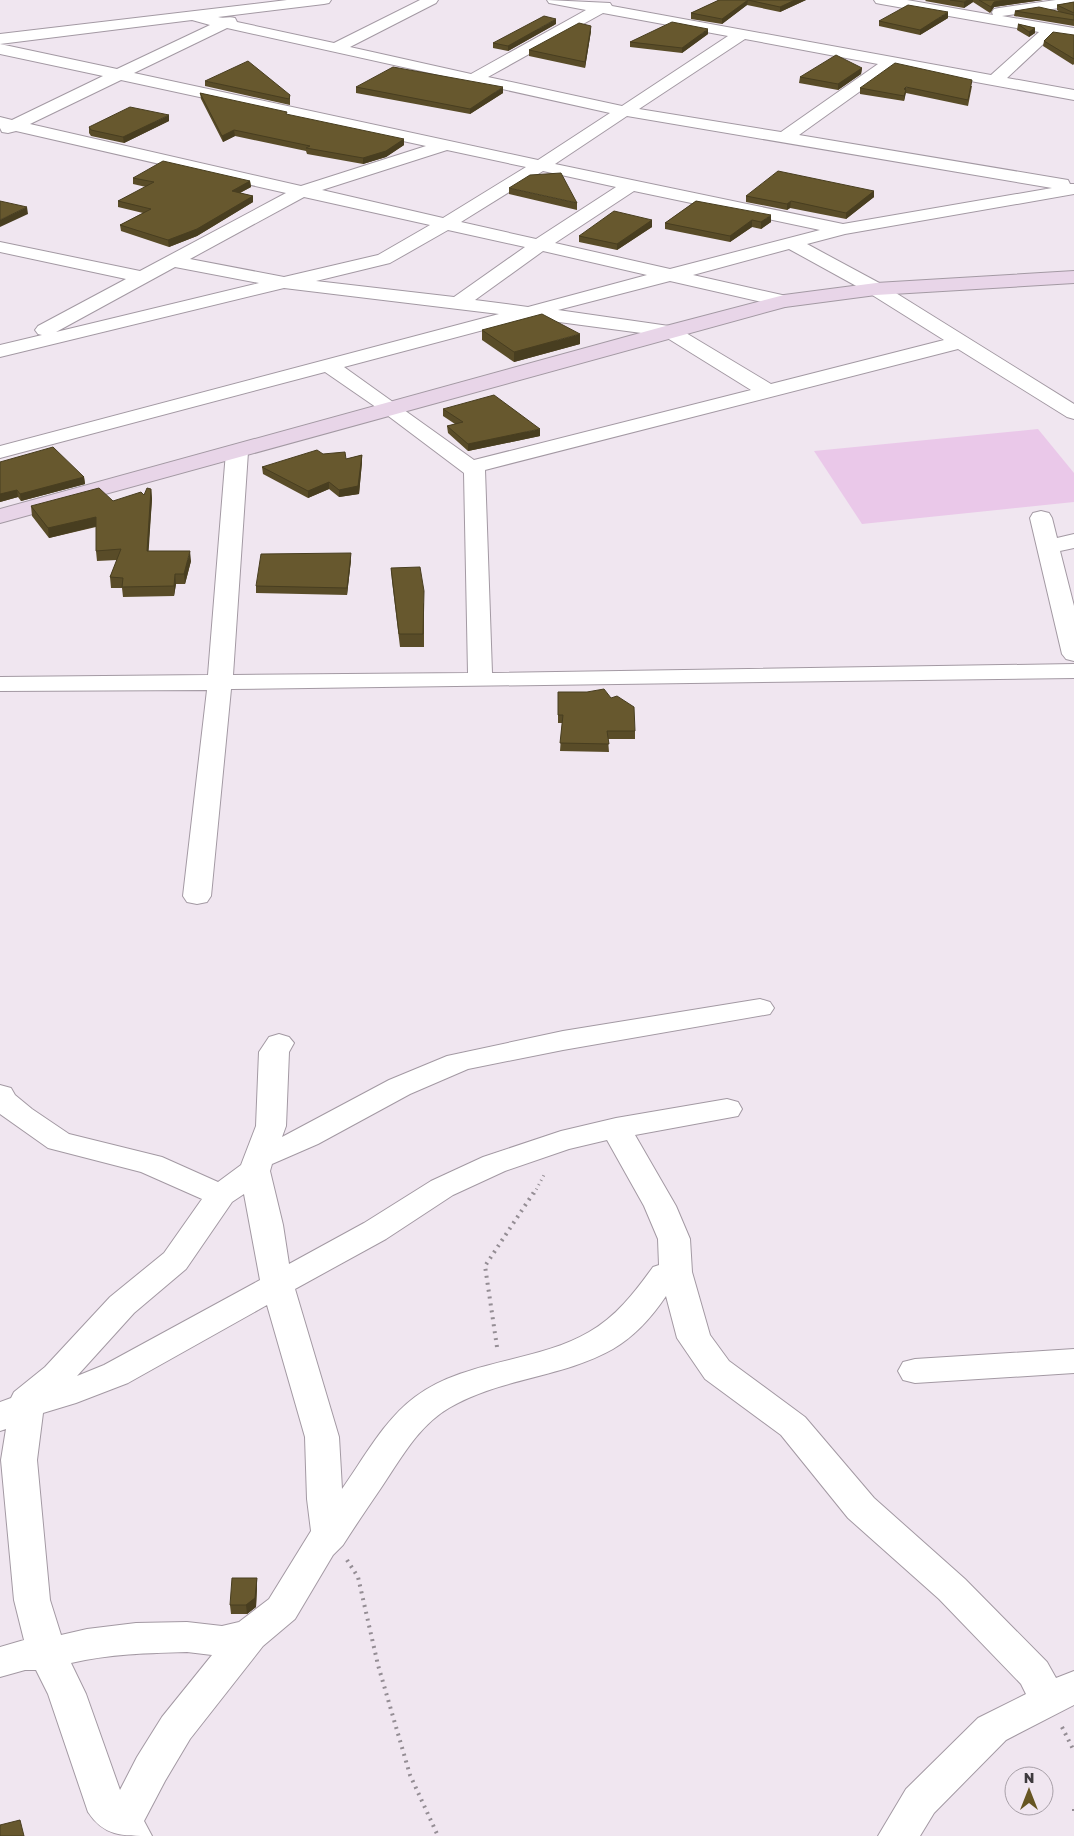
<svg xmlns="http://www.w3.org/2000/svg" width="1074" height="1836" font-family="'Golos Text',sans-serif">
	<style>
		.green { fill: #eac8e9 }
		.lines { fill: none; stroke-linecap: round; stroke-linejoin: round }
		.street-casing { stroke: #a399a3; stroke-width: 2 }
		.secondary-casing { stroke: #a399a3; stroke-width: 2 }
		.path-far1 { stroke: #948d94; stroke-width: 3; stroke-dasharray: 1 4; stroke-linecap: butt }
		.path { stroke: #948d94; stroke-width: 4; stroke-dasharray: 2 5; stroke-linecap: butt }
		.street { fill: #fff; fill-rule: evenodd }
		.secondary { fill: #e8d5e8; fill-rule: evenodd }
		.wall { fill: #594c28 }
		.shaded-wall { fill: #483e20 }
		.building { fill: #67582e; stroke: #483e20 }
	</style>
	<rect width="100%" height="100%" fill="#f0e6f0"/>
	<path class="green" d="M1038 429 1074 473V502L862 524 814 451Z"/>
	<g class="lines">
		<g class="street-casing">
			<path id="street" d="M287 0H331L329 3 324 4 218 17C224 19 229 16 235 18L237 22 334 43 420 0H438L436 3 350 47 471 74 586 10 549 3 547 0 610 3 612 6 991 75 1039 32 881 4 876 3 874 0H907L993 15 992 12 994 9 999 8 1056 0H1074V6L1002 16 1074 28V38L1054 34 1007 78 1074 90V100L894 67 799 135 1062 179 1068 180 1070 184H1074V194L845 234 807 244 883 285 1074 404V419L1067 417 958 349 485 470 492 673 1074 664V678L231 689 211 896 207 902 197 904 187 902 183 896 207 690 0 691V677L208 675 226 452 230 448 237 446 244 448 248 452 233 675 468 673 464 473 383 412 325 372 0 458V446L499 314 284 288 0 357V345L42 335 38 334 35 330 38 326 126 279 0 252V242L140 271 286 193 16 131 8 133 2 132 0 128V117L12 120 103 76 0 54V44L117 69 210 25 192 20 0 44V34ZM603 13 728 36 622 106 488 77ZM227 28 610 113 538 160 134 73ZM745 39 878 64 781 132 639 109ZM121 80 426 146 301 186 30 124ZM627 116 1052 188 843 224 555 164ZM447 150 526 167 443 218 322 190ZM543 171 616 187 536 239 461 222ZM634 191 820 230 670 269 555 243ZM304 197 430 225 378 255 284 277 190 259ZM448 230 525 247 454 297 316 281 390 263ZM789 249 869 293 944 340 771 384 676 327 558 310 670 281 784 307 791 305 793 301 791 297 693 275ZM543 251 647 275 528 307 475 300ZM175 267 259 283 56 332ZM529 318 664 336 751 390 474 460 344 367Z
				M1041 511 1049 513 1052 518 1057 538 1074 534V548L1060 551 1074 606V661L1066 659 1062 654 1030 518 1033 513Z
				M760 999 770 1002 774 1008 770 1014 563 1050 468 1069 410 1094 318 1144 272 1164 270 1171 283 1225 289 1264 364 1223 431 1181 483 1157 561 1131 616 1118 727 1099 738 1102 742 1109 738 1116 635 1135 676 1206 690 1239 692 1272 710 1335 729 1361 805 1417 874 1498 965 1579 1047 1662 1056 1678 1074 1671V1705L1006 1740 934 1813 920 1836H878L906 1789 978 1718 1026 1694 1021 1684 939 1599 848 1518 781 1435 705 1379 677 1338 666 1296C652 1317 635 1336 613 1349 562 1378 499 1378 449 1408 418 1426 400 1460 381 1488 368 1507 355 1526 343 1545L333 1555 295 1619 263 1646 190 1739 165 1781 144 1821 152 1836C121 1836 104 1836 88 1812L48 1694 36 1670H25L0 1677V1647L24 1640 14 1600 1 1460 6 1429 0 1431V1402L11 1398 14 1392 45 1367 110 1297 164 1253 202 1199 141 1172 48 1148 0 1114V1085L11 1088 15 1095 32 1109 69 1134 162 1157 218 1182 241 1165 256 1126 259 1052 269 1037 279 1034 289 1037 294 1043 289 1052 286 1126 282 1137 389 1080 447 1056 563 1031ZM607 1140 644 1206 658 1239 659 1265 653 1267C635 1292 616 1317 589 1332 536 1363 466 1359 415 1397 384 1420 364 1458 342 1489L339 1437 295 1289 386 1239 453 1195 505 1171 569 1149ZM244 1194 260 1280 104 1365 77 1376 134 1313 186 1269 232 1202ZM267 1305 305 1437 307 1499 311 1531 269 1599 239 1622 222 1626 187 1622 136 1623 87 1629 61 1635 50 1600 37 1460 43 1413 76 1403 128 1383ZM187 1652 212 1655 162 1717 137 1757 120 1790 86 1694 71 1663C109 1654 148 1653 187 1652Z
				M1074 1349V1373L915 1383 903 1380 898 1371 903 1362 915 1359Z"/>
		</g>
		<g class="secondary-casing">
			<path id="secondary" d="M1074 271V283L876 295 785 307 0 523V509L662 327 784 295 876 283Z"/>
		</g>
		<path class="path-far1" d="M534 1194 545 1173"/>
		<path class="path" d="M497 1347 485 1266 534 1192
			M347 1560 358 1577 378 1665 410 1775 438 1836
			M1062 1727 1074 1751
			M1074 1809V1814"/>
		<use href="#street" class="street"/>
		<use href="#secondary" class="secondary"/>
	</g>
	<path class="wall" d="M719 0H806L780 12 747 5 722 24 691 19V13Z
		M926 0H1043L994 7 990 13 973 2 964 8 925 1Z
		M1074 2V26L1014 16 1015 11 1060 12 1057 10V5Z
		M948 18 920 35 879 26V21Z
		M556 24 508 51 493 48V43Z
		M1018 24 1035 28V33L1029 37 1017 30Z
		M591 31 585 68 529 56V50Z
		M708 34 682 53 630 47V42Z
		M1074 35V64L1073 65 1043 46 1044 41Z
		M862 68 861 74 838 90 799 83 800 77Z
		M205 81 290 95V105L205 86Z
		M972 86 968 106 906 93 904 101 860 94V88Z
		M356 87 503 93 470 114 356 93Z
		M200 93 287 115 404 145 386 157 363 164 307 154 306 151 235 136 223 142 201 99Z
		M169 121 124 143 91 136 89 133V127Z
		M133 178 250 181 251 187 240 193 253 196V202L197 236 169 247 121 231 120 225 143 213 118 207V201L146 187 133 184Z
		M509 188 577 203V210L509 194Z
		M874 191V197L846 219 790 208 787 210 746 202V196Z
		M696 201 771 222 761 229 752 227 730 242 665 229V223Z
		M652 220V227L617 250 579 242V236Z
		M482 330 580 344 514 362 482 340Z
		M443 409 540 436 468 451 448 433 447 426 455 424 443 416Z
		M323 454 346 459 362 455V462L359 494 339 497 329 489 308 498 263 474 262 467Z
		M0 462 84 477 85 484 21 501 18 497 0 502Z
		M151 489 152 499 148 551 191 561 185 584H176L174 596 123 597 122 588H111L110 577 117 560 97 561 96 551V527L49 538 32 516 31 506 113 501 144 495Z
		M351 560 347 595 256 593V586Z
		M391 568 424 604V647H400L392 581Z
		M558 692 635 731V739H608L609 752 560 751 562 723H558Z
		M257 1587 256 1607 247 1614H231L230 1605Z"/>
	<path class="shaded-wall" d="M748 0 747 5 722 24V19Z
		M795 0H806L780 12V7Z
		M968 0H973V2L964 8V2Z
		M1006 0H1043L994 7 990 13 991 7 994 2Z
		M948 12V18L920 35V30Z
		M556 19V24L508 51V46Z
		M591 26V31L585 68V62Z
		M1035 28V33L1029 37V32Z
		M708 29V34L682 53V48Z
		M862 68 861 74 838 90V84Z
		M503 87V93L470 114V109Z
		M906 87 905 96 904 101V89Z
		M169 115V121L124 143 123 137Z
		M234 130 235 136 223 142 222 136Z
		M404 139V145L386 157 363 164V158Z
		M250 181 251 187 232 197V191Z
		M874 191V197L846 219V213Z
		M253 196V202L197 236 169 247 168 240Z
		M791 201 790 208 787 210V204Z
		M27 207 28 214 0 227V220Z
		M771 215V222L761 229V222Z
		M652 220V227L617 250V244Z
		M752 220V227L730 242V236Z
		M580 334V344L514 362V352Z
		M540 429V436L468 451V444Z
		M362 455V462L359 494 339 497V490Z
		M84 477 85 484 21 501 20 494Z
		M329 482V489L308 498V491Z
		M151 489 152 499 148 561 147 551Z
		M17 490 18 497 0 502V494Z
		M96 517 97 526 49 538 48 528Z
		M190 551 191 561 185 584 184 574Z
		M351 553V560L347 595V588Z
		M175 574 176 584 174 596V586Z
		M257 1578V1587L256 1607 247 1614 246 1605Z"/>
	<path class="building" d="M719 0H748L722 19 691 13Z
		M748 0H795L780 7Z
		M950 0H968L964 2Z
		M979 0H1006L994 2 991 7Z
		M1074 2V13L1057 5Z
		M908 5 948 12 920 30 879 21Z
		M1039 7 1074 15V20L1015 11Z
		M544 16 556 19 508 46 493 43Z
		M672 22 708 29 682 48 630 42Z
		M579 23 591 26 585 62 529 50Z
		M1018 24 1035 28 1029 32Z
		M1053 32 1074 35V59L1044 41Z
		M836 55 862 68 838 84 800 77Z
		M248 61 290 95 289 99 205 81Z
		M895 63 972 80 968 100 906 87 904 89 906 90 904 96 860 88Z
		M393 67 503 87 470 109 356 87Z
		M200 93 287 112 286 114 404 139 386 151 363 158 306 148 310 146 234 130 222 136Z
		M130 107 169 115 123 137 91 130 89 127Z
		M163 161 250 181 232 191 253 196 197 229 168 240 120 225 151 209 118 201 154 182 133 178Z
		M778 171 874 191 846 213 791 201 787 204 746 196Z
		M561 173 577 203 509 188 530 175Z
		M0 201 27 207 0 220Z
		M696 201 771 215 761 222 752 220 730 236 665 223Z
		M614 211 652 220 617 244 579 236Z
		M542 314 580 334 514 352 482 330Z
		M494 395 540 429 468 444 447 426 463 422 443 409Z
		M53 447 84 477 20 494 17 490 0 494V462Z
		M317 450 323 454 345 452 346 459 362 455 358 486 339 490 329 482 308 491 262 467Z
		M99 488 113 501 141 492 144 495 147 488 151 489 147 551H190L184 574H175L174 586 122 587 123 578 110 577 121 549 96 551V517L48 528 31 506Z
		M351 553 347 588 256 586 261 554Z
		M420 567 424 591 423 634H399L391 568Z
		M604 689 611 698 617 696 634 707 635 731H607L609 744 560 743 563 715H558V692H587Z
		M232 1578H257L255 1598 246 1605H230Z
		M20 1820 24 1836H0V1825Z"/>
	<g transform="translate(1029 1791)"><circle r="24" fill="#f0e6f0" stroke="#a9a1a9"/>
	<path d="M0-4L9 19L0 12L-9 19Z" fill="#675623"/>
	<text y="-8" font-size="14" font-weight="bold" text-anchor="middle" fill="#3e3a3e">N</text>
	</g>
</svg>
